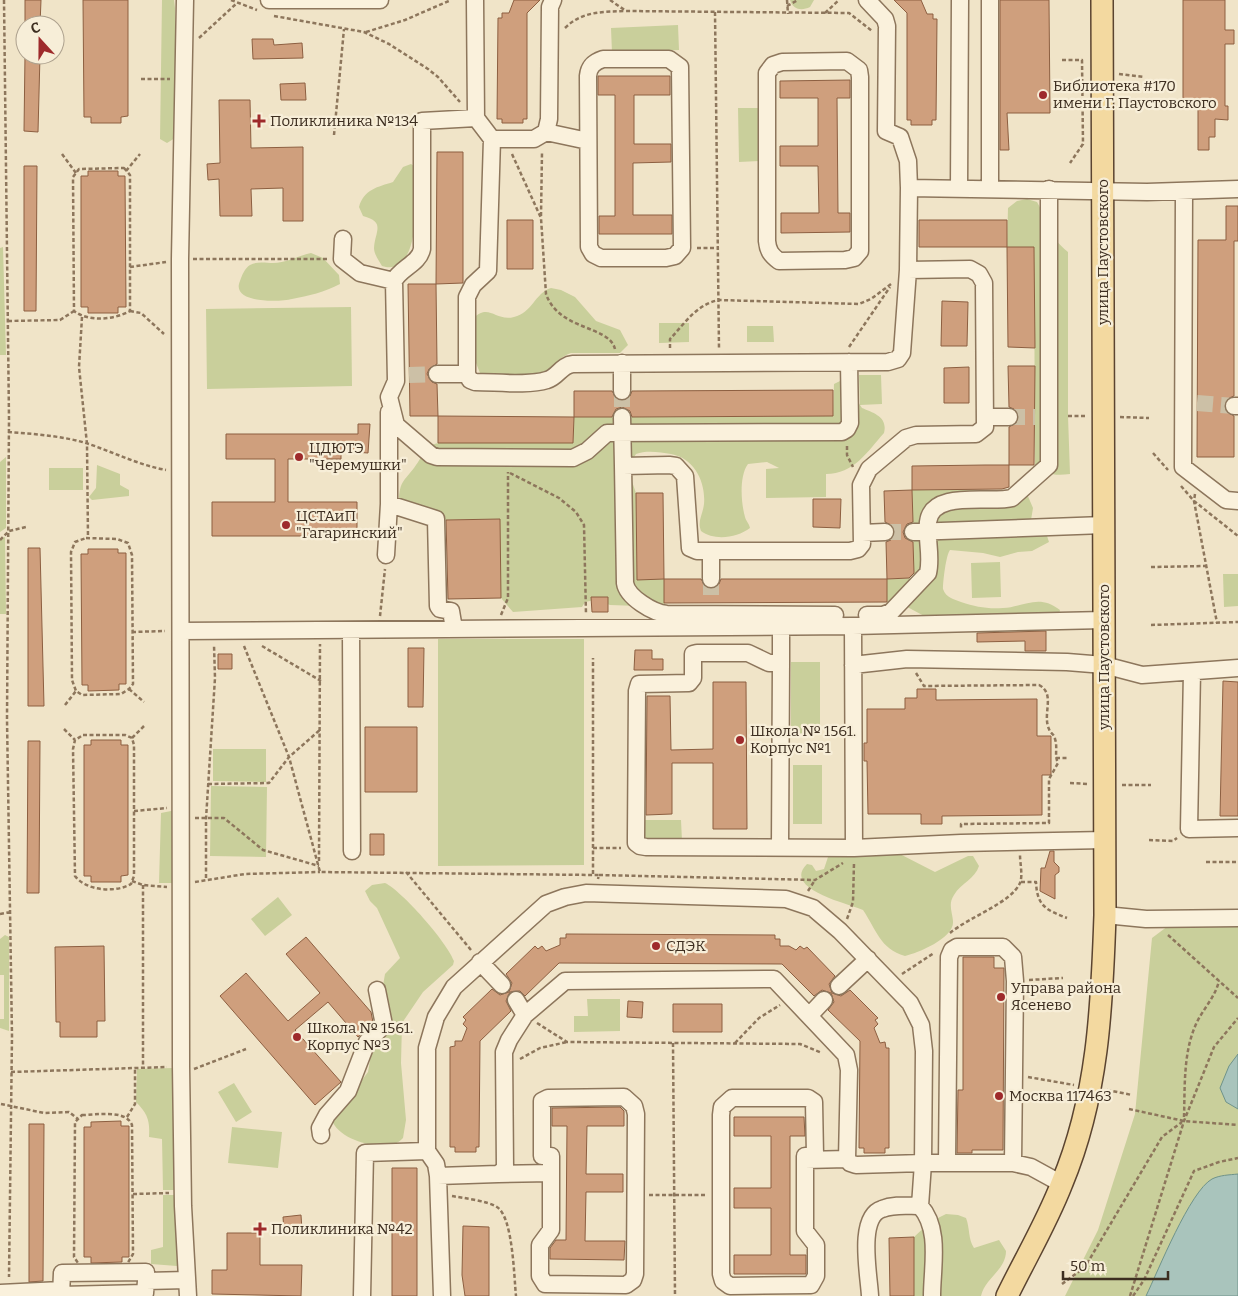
<svg xmlns="http://www.w3.org/2000/svg" width="1238" height="1296" font-family="Bitter,serif">
	<style>
		.green { fill: #c9cf9b }
		.water { fill: #a9c4bc; stroke: #6f938a }
		.building { fill: #cf9f7d; stroke: #8d5f41 }
		.lines { fill: none; stroke-linecap: round; stroke-linejoin: round }
		.minor-tunnel { stroke: #ccc0a6; stroke-width: 16; stroke-dasharray: 16 8; stroke-linecap: butt }
		.minor-casing { stroke: #8d765c; stroke-width: 19 }
		.major-casing { stroke: #5b4430; stroke-width: 24 }
		.path { stroke: #8d765c; stroke-width: 2.5; stroke-dasharray: 4 2.5; stroke-linecap: butt }
		.minor { stroke: #faf1dc; stroke-width: 16 }
		.major { stroke: #f3d9a0; stroke-width: 21 }
		.poi-dot { fill: #9e2a2b; stroke: #f7eed8; stroke-width: 2 }
		.labels { text-anchor: middle; stroke-width: 4.5; stroke-linejoin: round; paint-order: stroke }
		.poi-label { font-size: 15px; fill: #3d2e20; stroke: #f7eed8; text-anchor: start }
		.street-label { font-size: 15px; fill: #3d2e20; stroke: #f7eed8 }
	</style>
	<rect width="100%" height="100%" fill="#f0e4c8"/>
	<path class="green" d="M162 0H174L175 8V138L167 143 160 139Z
		M790 0H814L810 7C802 11 793 10 790 0Z
		M678 25 679 50 612 53 611 28Z
		M738 108H759V161L739 162Z
		M411 164 414 166C415 174 416 182 415 189 415 193 413 197 413 201 413 206 415 211 415 216 415 235 409 275 382 266 379 261 374 254 374 248 375 231 386 222 363 216L359 207C364 189 378 187 393 182L403 167Z
		M1027 199 1037 202C1049 223 1048 236 1068 252V416L1070 474C1056 476 1046 475 1035 465L1034 247H1007L1008 208 1017 201Z
		M3 247 6 355H0V248Z
		M311 253 323 258 339 275 340 284C325 292 308 296 292 299 280 302 230 304 240 281 242 275 245 268 250 265 257 261 266 263 273 263 286 263 298 256 311 253Z
		M551 288 561 290 575 297 596 321 620 330 628 345 620 353H571C560 356 555 366 545 371 529 379 504 375 486 376L480 373 476 363 474 318C489 303 496 322 514 317 532 313 535 293 551 288Z
		M351 307 352 386 207 389 206 309Z
		M659 323H689V342L659 343Z
		M747 326H773L774 342H747Z
		M859 375H881L882 404 860 405 862 408C874 413 888 417 884 433 867 452 854 474 826 474V497L766 498V469L779 468 767 462 748 464C739 476 741 503 745 517 746 521 749 523 750 528 737 538 714 541 701 531 697 521 703 514 704 504 706 482 694 458 671 454 660 452 646 450 636 454L630 464V476L636 493 637 579H664V603L667 607 610 605 595 600 585 602 582 607 513 612 501 598 500 519 442 520 399 501C399 480 406 480 416 465 424 455 423 446 438 443H573L574 417 833 416 834 384 844 379 860 405Z
		M6 457V528L0 532V462Z
		M97 465 120 474V485L129 490V496L92 500 89 497 96 488Z
		M49 468H83V490H49Z
		M912 490H1009L1027 494 1033 508 1031 520 1047 536 1049 542 1032 551 1018 552 1000 557 983 553 950 550C946 555 943 581 943 589 946 598 954 599 961 602 976 607 987 609 1003 608 1024 607 1039 593 1060 610L1059 614 926 617 898 602 887 603V579L914 578Z
		M5 537 6 614H0V539Z
		M1000 562 1001 597 972 598 971 563Z
		M1223 574H1238V606L1224 607Z
		M438 639H584V865L438 866Z
		M791 662H820V733L791 734Z
		M213 749H266V782L213 781Z
		M793 765H822V824H793Z
		M211 786 267 787 266 857 210 856Z
		M176 810 175 883H159L161 813Z
		M643 820H681L682 841 643 842Z
		M894 851 935 872 968 856H973L979 866C975 879 961 883 954 895 948 904 952 911 953 921 955 938 918 953 905 956 880 949 876 929 863 910 850 904 781 889 807 864L812 865 816 871 824 869 828 857 835 852Z
		M385 883C402 891 447 942 454 961L453 965 423 992 402 1023 401 1063 406 1120 403 1138C389 1155 338 1141 332 1120L368 1072 385 974 400 958 377 908 370 901 365 891 372 885Z
		M278 897 292 915 265 936 251 919Z
		M1168 926 1238 927V1296H1065L1098 1230 1135 1114 1152 938Z
		M5 935 9 937V1031L0 1028V1019H4V975H0V939Z
		M587 999H620V1031L574 1032V1016H588Z
		M173 1068 176 1190H163L162 1139 149 1137C150 1121 148 1114 136 1102L137 1069Z
		M234 1083 252 1112 236 1122 218 1092Z
		M232 1127 282 1132 278 1168 228 1163Z
		M163 1195H176L177 1266 151 1264V1250L163 1247Z
		M946 1214 958 1215 966 1218C970 1228 968 1239 974 1248L999 1240 1006 1251C1006 1270 985 1278 981 1296H914V1237L930 1222Z"/>
	<path class="water" d="M1238 1054V1109L1226 1102 1220 1088 1229 1066Z
		M1238 1174V1296H1146C1158 1271 1190 1191 1212 1179 1220 1175 1229 1175 1238 1174Z"/>
	<path class="building" d="M25 0H41L40 25H25Z
		M83 0H128V116L121 117V123H91V117H84Z
		M514 0H540L527 13V119H523V123H502V119H497L498 18H502V13H509Z
		M894 0H921L927 14H933V19H937L936 120H932V125H911V120H907V13Z
		M1000 0H1049L1050 113H1007L1009 150H1000Z
		M1183 0H1225V30H1234V44H1225V106H1228V120L1215 119V137H1209V150H1198V105H1183Z
		M252 39H273L274 45 302 43 303 58 253 59Z
		M25 55H40L38 132 24 131Z
		M598 76H670V95H634V144H671V162L633 163V215H672V234H599V216H615V95H598Z
		M850 80V98H837L838 213H850V232L781 233V213H819L818 166H780V146H818V98H780V81Z
		M305 83 306 100H281L280 84Z
		M219 100H250L251 148 303 147V221H283V188L251 189 252 216H220L219 179 208 180 207 164 220 163Z
		M437 152H463V283L436 284Z
		M24 166H37L36 311H24Z
		M88 171H118V176H125L126 307H118V313H88V307H81V176H88Z
		M1226 206H1238V241H1234V396L1229 398 1224 406 1226 411 1234 416V457H1197L1198 240H1226Z
		M507 220H533V269H507Z
		M919 220H1007V247H919Z
		M1007 247H1034L1035 348 1008 347Z
		M408 284H436L437 364 429 369 427 374 432 382 437 384 438 416H410Z
		M942 301 968 302 967 346H941Z
		M1008 366H1035L1034 465H1009V427L1017 422 1019 417 1014 409 1009 407Z
		M969 367V403H944V368Z
		M833 390V416L632 417 630 411 622 407 616 409 612 417H574V391H612L617 399 622 401 630 396 632 391Z
		M438 416 574 417 573 443H438Z
		M358 424H370L368 453 341 451V459H288V502H357V536H212V502H275V459H226V434H358Z
		M985 465H1009V487L1002 489 912 490V466Z
		M912 490 913 522 907 524 903 532 905 538 913 542 914 573 909 578 887 579 886 542 891 540 895 532 893 526 885 522 884 491Z
		M636 493H663L664 579 637 580Z
		M813 499H841L840 528 813 527Z
		M500 519 501 598 448 599 446 520Z
		M28 548H40L44 706H28Z
		M88 549H118V553H126V684H119V690L88 691V685H82L81 554H88Z
		M664 579H701L706 587 711 589 719 584 721 579H887V602L664 603Z
		M591 597H608V612H592Z
		M1046 631V651H1025V641L977 642V633Z
		M408 648H424L423 707H408Z
		M635 650H652V659H663V670H634Z
		M218 654H232V669H218Z
		M1223 681 1238 682V816H1220Z
		M713 682H746L747 829H713V763H672V814L646 815 647 696H670L671 750 713 749Z
		M917 689H936V700L1037 699V736H1051V775H1042V815L942 816V824H921V814H868L867 761H864V743H867V709H905V698H917Z
		M365 727H417V792H365Z
		M91 740H121V745H128V875L121 876V882H91V876H84V745H91Z
		M28 741H40L39 893H27Z
		M370 834H384V855H370Z
		M1050 851H1054V862L1059 867V872L1055 875V899L1040 891 1041 868H1045Z
		M566 934 775 935V939H780V946H789L796 950 800 946 804 949 807 947 835 976 829 984 832 993 841 996 850 990 878 1018 875 1020 878 1024 874 1028 880 1043 885 1042 886 1048H889V1148H885V1153H864V1148H859L860 1041 828 1010 834 1002 831 993 822 990 814 996 782 964 559 963 525 996 520 991 510 992 506 1001 511 1011 480 1041 479 1147H476V1152H455V1147H450V1047L455 1046V1041H462L467 1028 463 1024 466 1020 463 1017 492 989 500 995 509 992 512 983 506 974 535 946 538 949 542 946 546 951 560 945V938H566Z
		M306 937 371 1012 373 1022 358 1037 328 1002 295 1030 341 1082 315 1105 220 996 246 973 288 1021 320 993 286 954Z
		M104 946 105 1021H97V1037H60V1022H56L55 947Z
		M963 957H994V968H1004L1003 1150H972V1153H957L958 1090H963Z
		M628 1001 643 1002 642 1018 627 1017Z
		M673 1004H722V1032H673Z
		M620 1107 624 1111V1126H587L586 1174H623V1192H586L585 1241H625L624 1260 550 1259V1248L556 1240H566L567 1126H552V1108Z
		M734 1117H804L805 1136H790V1255H806V1274H734V1255H771V1208H734V1188H771V1136H734Z
		M121 1121V1126H129V1257H122V1262L91 1263V1257H84V1127H91V1122Z
		M29 1124H44L43 1281 29 1282Z
		M392 1168H417V1296H392Z
		M301 1215 302 1230 284 1231 283 1217Z
		M463 1226 489 1227V1296H465L462 1275Z
		M227 1233H260V1265H302L301 1296 212 1294V1270H227Z
		M914 1237V1296H890L889 1238Z"/>
	<g class="lines">
		<path class="minor-tunnel" d="M409 375 437 374
			M622 391V417
			M1197 403 1234 406
			M1009 417H1035
			M885 532H913
			M711 579V603"/>
		<g class="minor-casing">
			<path id="minor" d="M185 0 180 259 181 1066 183 1206 188 1296
				M269 0H380
				M475 0 476 118 492 139 488 271 473 285 467 297V374L470 380 475 382C496 382 528 386 547 380 558 377 561 365 573 364L888 362 898 359 902 353 908 270 909 188 908 161 900 137 886 131 887 26 885 19 867 0
				M603 59H669L680 67 682 248 675 256 666 258H601L593 254 589 247 588 76C589 66 594 62 603 59Z
				M847 61 859 70 860 77V251L854 258 845 260 779 261C771 255 768 251 767 241V73L773 65 782 62Z
				M476 118 422 121V249C419 264 400 268 394 281L396 381 389 397 396 425 431 455 437 457 573 458 587 451 607 433 842 432 847 429 850 423 849 362
				M546 132 588 141
				M492 139H534L546 132 549 119 550 7 553 0
				M909 188 1147 192 1238 189
				M990 188V0
				M959 189 960 0
				M1184 192 1183 467 1226 500 1238 501
				M343 239 342 259 360 273 394 281
				M622 363V391
				M437 374H467
				M1234 406H1238
				M622 417 623 466 669 465 676 466 685 476 690 548 697 551H850L858 549 862 544 861 485 869 469 906 438 916 435 976 434 985 427 984 283 979 274 970 269 908 270
				M985 417H1009
				M623 466 625 583C627 597 653 613 667 614L835 615
				M389 504 436 519 438 606 440 609 451 611 454 629
				M913 532 1104 525
				M862 533 885 532
				M711 551V579
				M386 555 389 504V412
				M867 615H883L891 612 928 573C932 556 926 539 928 522 932 489 991 504 1012 498L1049 465V189
				M853 626 854 848 961 843 1105 840
				M351 630 352 851
				M181 631 853 626 1104 620
				M781 663V626
				M853 665 907 659 1067 662 1104 665 1142 675 1238 668
				M1192 672 1189 829 1238 828
				M780 847 781 663H769L748 653H697L693 654V678L689 683 639 684 637 691 636 837V843L640 846 646 847 854 848
				M1105 915 1146 919 1238 918
				M480 962 502 985
				M839 986 868 959
				M516 1000 525 1015
				M809 1016 824 1000
				M624 1097 634 1106 636 1114 635 1274 633 1280 626 1285 545 1284 540 1276V1245L551 1230V1156H542V1101L548 1098Z
				M732 1098H808L814 1102 815 1156H805V1231L816 1245V1276L811 1285 730 1286 723 1281 721 1274V1115L722 1107Z
				M321 1135 320 1128 327 1115 348 1091 367 1042 384 1025 377 990
				M805 1160 847 1159
				M947 1162 949 957 952 950 957 947H1003L1013 957 1015 981 1013 1163
				M498 1174 551 1173
				M438 1176 498 1174 505 1169 504 1052 509 1040 525 1015 565 981 774 979 846 1055 849 1070 847 1159 850 1163 856 1165 923 1163 924 1051 921 1025 910 1003 840 931 813 908 786 899 586 893 565 897 546 904 454 987 436 1017 427 1048V1151L436 1164 438 1176 442 1296
				M920 1206C941 1229 932 1267 932 1296
				M146 1281 145 1293 61 1295 62 1273 146 1272V1281L187 1280
				M0 1293 61 1290
				M362 1296 365 1153 427 1151
				M870 1296C869 1275 857 1217 882 1209 894 1204 908 1206 920 1206L923 1163H1013L1031 1167 1062 1184"/>
		</g>
		<g class="major-casing">
			<path id="major" d="M1007 1296C1025 1259 1047 1222 1062 1183 1098 1097 1102 1007 1105 915L1102 0"/>
		</g>
		<path class="path" d="M4 0 9 419 7 719 12 1036 9 1277
			M231 0 257 10
			M610 0 626 11 849 13 872 31
			M787 0 788 14
			M787 6 798 0
			M715 12 719 349
			M825 13 839 0
			M274 16 364 32 389 44 428 69 438 77 460 102
			M565 28C582 11 602 12 625 11
			M366 32 405 20 451 0
			M199 38 237 3
			M1062 60H1082L1083 144 1070 163
			M1119 74 1144 77
			M141 79H170
			M334 135 344 29
			M62 154 76 173
			M512 154 541 218 546 294C559 331 609 325 615 349
			M124 168 130 175V311C114 320 88 322 74 311L73 177 79 169Z
			M126 171 140 154
			M541 216 542 152
			M697 248H718
			M193 259H328
			M130 267 166 262
			M130 311 141 313 164 334
			M82 317 79 367 87 444 88 538
			M8 321 60 320 74 311
			M849 347 890 287
			M670 348V339C685 323 697 304 719 300L859 304 871 299 891 284
			M1068 416H1087
			M1120 417 1149 418
			M8 432C35 434 64 436 89 444 115 453 139 465 166 470
			M847 446V455L853 467
			M1153 453 1168 470
			M510 473 559 498 576 512 584 525 586 614
			M1181 486 1194 501 1238 536
			M1195 494 1194 501 1217 623
			M86 538 117 539 128 543 132 555 133 684 129 689 121 694 82 695 76 691 72 680 71 552 75 542Z
			M0 540 9 531 26 527
			M1151 567 1206 566
			M501 615 508 598V472
			M380 616 385 569
			M1151 625 1238 622
			M132 632 165 631
			M244 646 289 757 320 872 593 875H599L598 879
			M262 646 321 681
			M916 673 924 686 1039 685C1056 694 1042 714 1049 729 1050 733 1055 735 1055 739 1058 748 1054 755 1058 763L1049 779V823L961 824V828
			M129 689 144 702
			M65 705 76 691
			M64 729 75 740
			M83 735H125L132 738 134 745V876L131 884C116 893 86 891 75 876L73 749 75 740Z
			M132 738 144 726
			M1056 758H1068
			M1070 783 1089 784
			M208 784 269 783 289 757 321 729
			M1122 785H1151
			M134 811 167 808
			M195 818H224L263 850 319 866
			M1149 840 1173 841 1177 838
			M593 848H621
			M319 861 320 644
			M1206 862H1238
			M406 872 471 950
			M593 874V658
			M599 875 815 880 843 863
			M206 878V819L215 678 214 645
			M132 881 143 885 167 887
			M195 882 245 874 320 872
			M1021 882H1036C1037 906 1046 910 1067 918
			M143 885V1067
			M808 891 815 880
			M0 914 11 912
			M847 919 853 902 854 863
			M950 933C969 917 1011 903 1020 883 1023 876 1020 863 1020 855
			M1168 935 1238 998
			M902 974 934 953
			M1029 980 1063 978
			M537 1023 567 1042 800 1044 822 1053
			M673 1043 675 1296
			M735 1043 759 1018 780 1005
			M520 1059 540 1048 567 1042
			M194 1069 246 1049
			M11 1072 167 1067
			M1028 1077 1074 1085
			M1107 1090 1132 1095
			M1 1104 44 1113 69 1112 78 1119
			M1129 1109 1184 1121 1238 1125
			M82 1115C96 1115 126 1109 132 1125L133 1254 126 1266H80L74 1257 75 1122Z
			M127 1117 135 1104V1067
			M1184 1117C1185 1086 1183 1051 1197 1022 1204 1008 1215 997 1219 981
			M133 1194 169 1193
			M649 1195H706
			M452 1196C463 1198 488 1201 497 1207 513 1217 514 1277 516 1296
			M1062 1284 1085 1267 1162 1137 1182 1122
			M1130 1296 1184 1121 1214 1047 1238 1018
			M1133 1296 1144 1280 1194 1171 1219 1162 1238 1158"/>
		<use href="#minor" class="minor"/>
		<use href="#major" class="major"/>
	</g>
	<g class="poi-dot">
		<circle cx="1043" cy="95" r="5"/>
		<path d="M256.5 113.5h5v5h5v5h-5v5h-5v-5h-5v-5h5z"/>
		<circle cx="299" cy="457" r="5"/>
		<circle cx="286" cy="525" r="5"/>
		<circle cx="740" cy="740" r="5"/>
		<circle cx="656" cy="946" r="5"/>
		<circle cx="1001" cy="997" r="5"/>
		<circle cx="297" cy="1037" r="5"/>
		<circle cx="999" cy="1096" r="5"/>
		<path d="M257.5 1221.5h5v5h5v5h-5v5h-5v-5h-5v-5h5z"/>
	</g>
	<g class="labels">
		<g class="poi-label">
			<text x="1053" y="91">Библиотека #170<tspan x="1053" dy="17">имени Г. Паустовского</tspan></text>
			<text x="270" y="126">Поликлиника №134</text>
			<text x="309" y="453">ЦДЮТЭ<tspan x="309" dy="17">"Черемушки"</tspan></text>
			<text x="296" y="521">ЦСТАиП<tspan x="296" dy="17">"Гагаринский"</tspan></text>
			<text x="750" y="736">Школа № 1561.<tspan x="750" dy="17">Корпус №1</tspan></text>
			<text x="666" y="951">СДЭК</text>
			<text x="1011" y="993">Управа района<tspan x="1011" dy="17">Ясенево</tspan></text>
			<text x="307" y="1033">Школа № 1561.<tspan x="307" dy="17">Корпус №3</tspan></text>
			<text x="1009" y="1101">Москва 117463</text>
			<text x="271" y="1234">Поликлиника №42</text>
		</g>
		<g class="street-label">
			<text transform="translate(1103 252) rotate(-90)" y="5">улица Паустовского</text>
			<text transform="translate(1104 657) rotate(-90)" y="5">улица Паустовского</text>
		</g>
	</g>
	<g transform="translate(40 40) rotate(339)"><circle r="24" fill="#f7eed8" stroke="#ada18e"/>
	<path d="M0-4L9 19L0 12L-9 19Z" fill="#9e2a2b"/>
	<text y="-8" font-size="14" font-weight="bold" text-anchor="middle" fill="#3d2e20">С</text>
	</g>
	<path d="M1063 1271v8h105v-8" fill="none" stroke="#3d2e20" stroke-width="2.5"/>
	<text x="1070" y="1271" font-size="15" fill="#3d2e20" stroke="#f7eed8" stroke-width="4" paint-order="stroke">50 m</text>
</svg>
